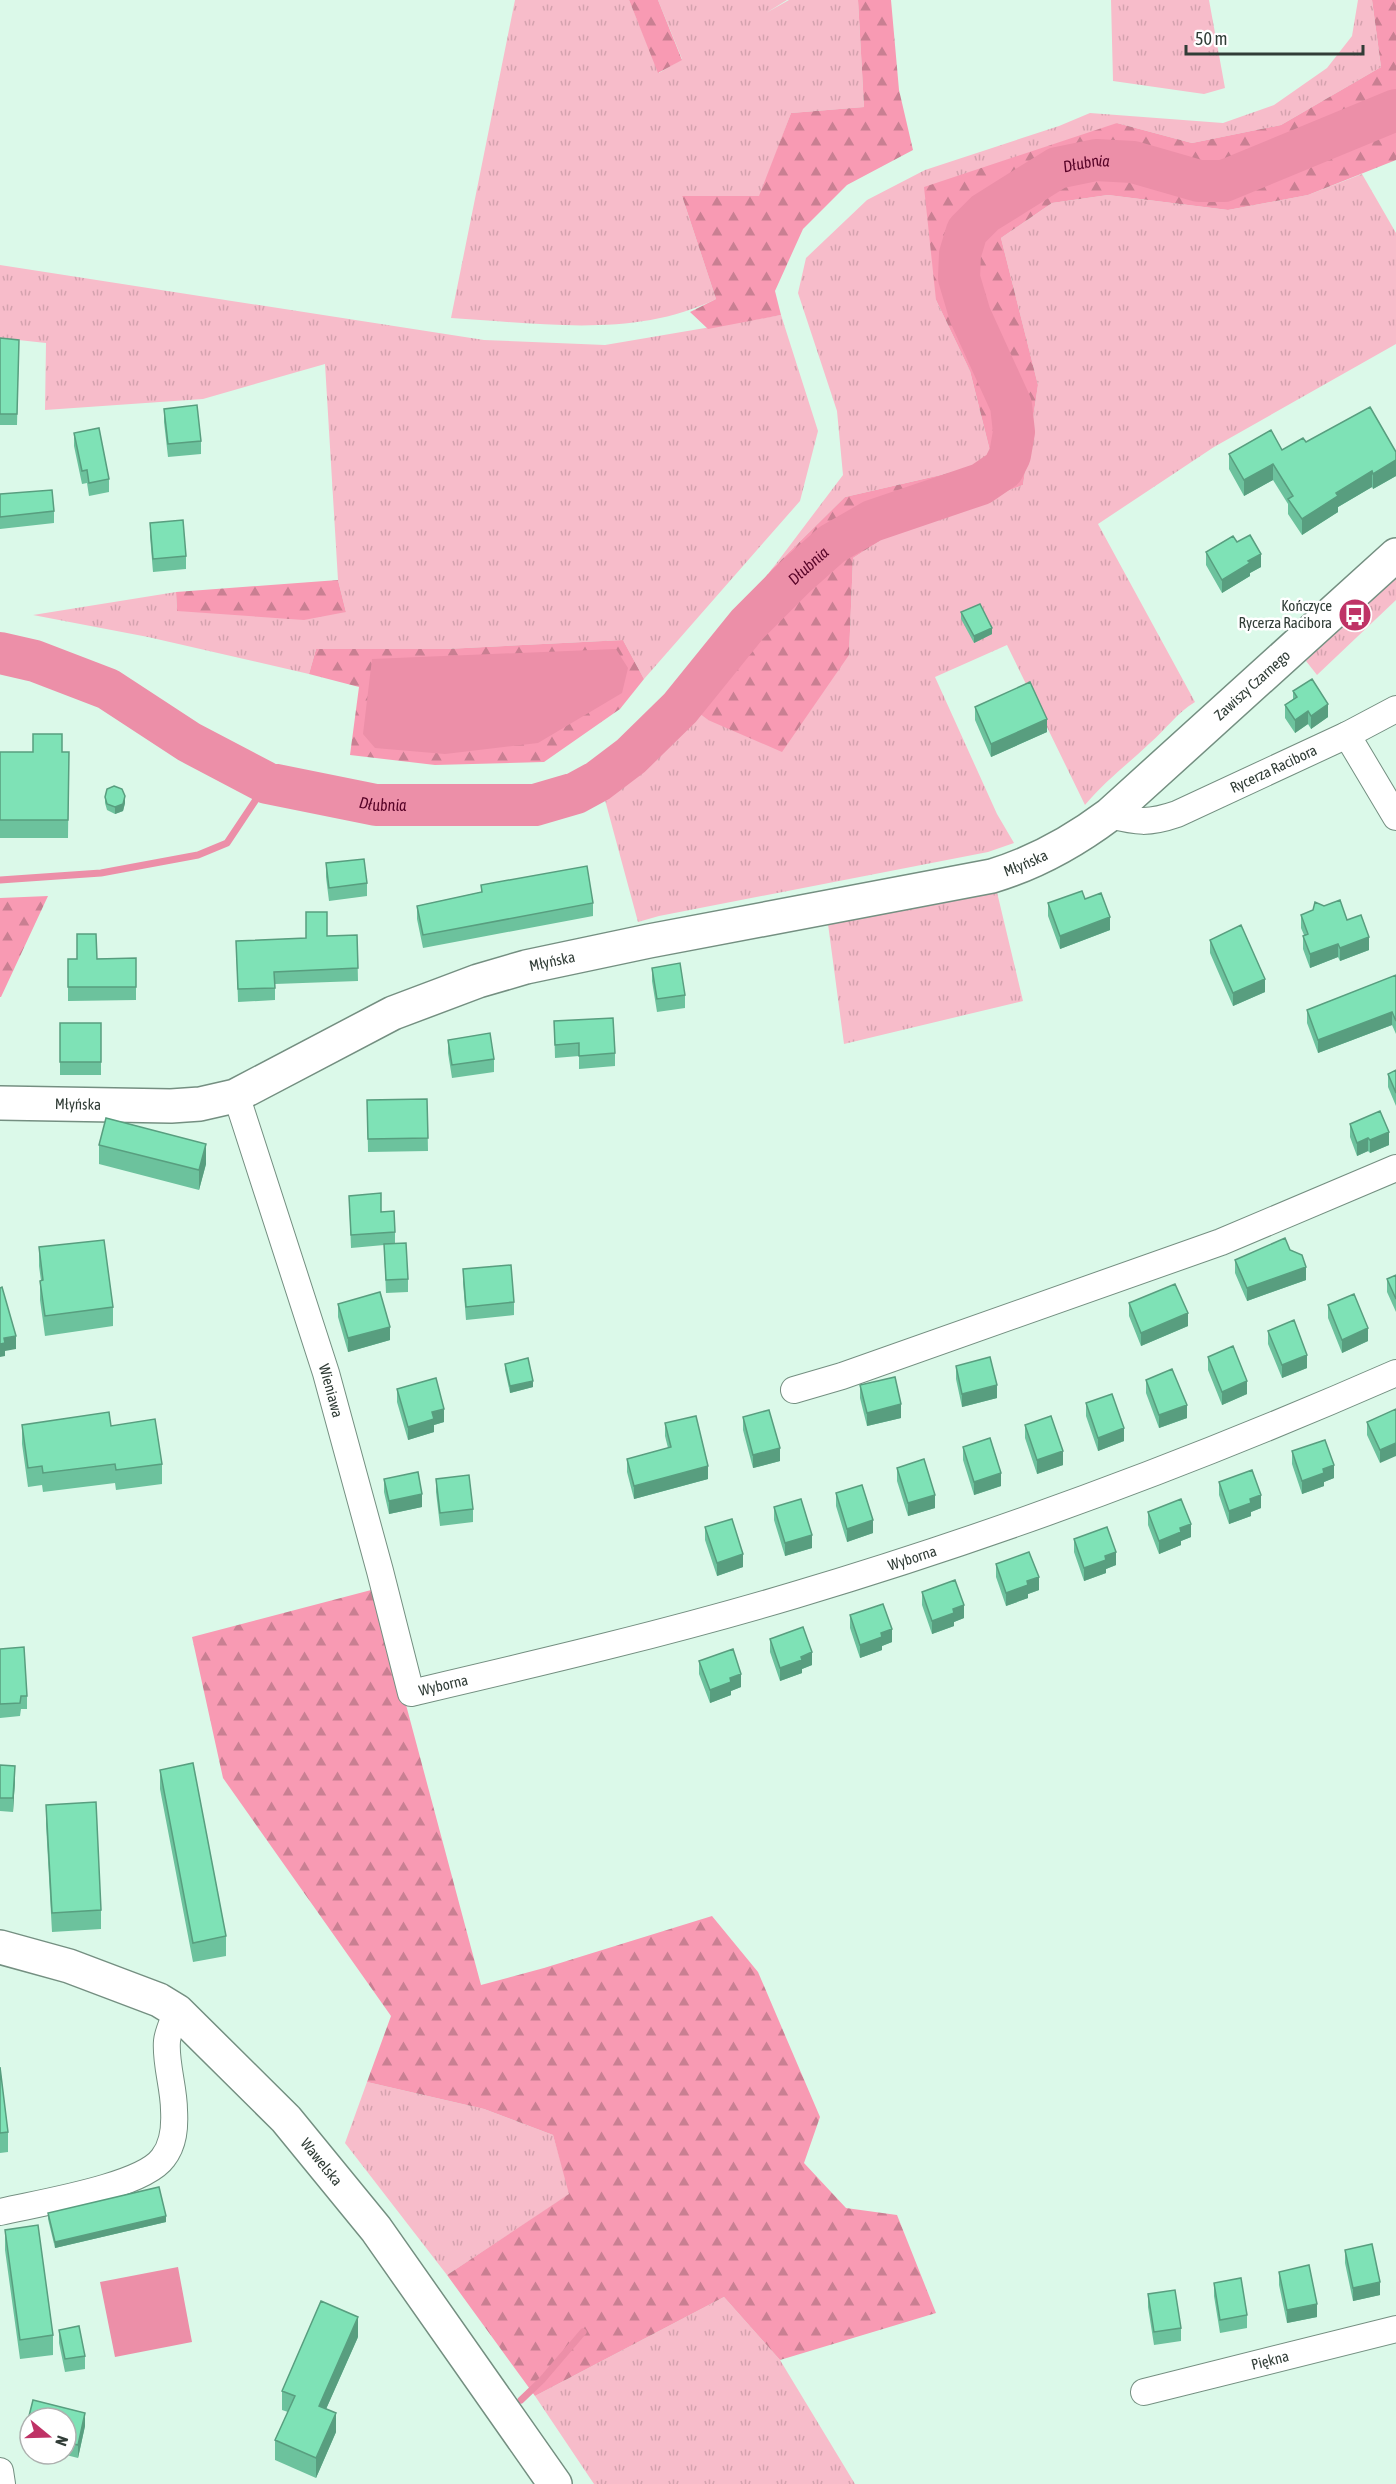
<svg xmlns="http://www.w3.org/2000/svg" width="1396" height="2484" font-family="'Asap Condensed',sans-serif">
	<style>
		.grass { fill: url(#grass-tufts) }
		.forest { fill: url(#forest-firs) }
		.water { fill: #ec8fa8 }
		.lines { fill: none; stroke-linecap: round; stroke-linejoin: round }
		.stream { stroke: #ec8fa8; stroke-width: 7 }
		.river { stroke: #ec8fa8; stroke-width: 42 }
		.street-casing { stroke: #748f81; stroke-width: 28 }
		.secondary-casing { stroke: #748f81; stroke-width: 36 }
		.street { stroke: #fff; stroke-width: 26 }
		.secondary { stroke: #fff; stroke-width: 33 }
		.wall { fill: #6cc29d }
		.shaded-wall { fill: #589e7f }
		.building { fill: #7ee2b6; stroke: #589e7f; stroke-width: 1.5 }
		.labels { text-anchor: middle; stroke-width: 5; stroke-linejoin: round; paint-order: stroke }
		.poi-label { font-size: 15px; fill: #313d37; stroke: #fff; text-anchor: end }
		.street-label { font-size: 15px; fill: #313d37; stroke: #fff }
		.water-label { font-size: 16px; font-style: italic; fill: #570327; stroke: #fff }
	</style>
	<defs>
		<pattern id="grass-tufts" width="24" height="20" patternUnits="userSpaceOnUse" patternTransform="scale(1.5)"><rect width="24" height="20" fill="#f7bcca"/><path d="M3 7l-1-3M5 7V3M7 7l1-3M15 17l-1-3M17 17v-4M19 17l1-3" fill="none" stroke="#d4a2ae"/></pattern>
		<pattern id="forest-firs" width="22" height="20" patternUnits="userSpaceOnUse" patternTransform="scale(1.5)"><rect width="22" height="20" fill="#f89ab3"/><path d="M5 1l3.5 6h-7zM16 11l3.5 6h-7z" fill="#c97f92"/></pattern>
	</defs>
	<rect width="100%" height="100%" fill="#dbf9e9"/>
	<path class="grass" d="M515 0H629L659 73 682 59 658 0H787L766 13 789 0H858L864 107 791 113 760 196H682L716 299C635 339 539 323 451 318Z
		M1111 0H1209L1225 88 1204 94 1113 81Z
		M1358 0H1372L1381 67 1281 125 1192 143 1117 123 936 300 970 371 993 463 845 497 772 569 843 475 837 411 798 293 806 258 867 200 925 170 1059 126 1090 113 1223 123 1274 105 1327 68 1352 36Z
		M1362 174 1396 233V344L1214 447 1098 524 1195 702C1177 713 1166 729 1150 743 1128 764 1105 781 1085 805L1007 645 935 677 997 814 1014 843 988 852 659 916 638 922 605 800 701 714 708 720 849 655 853 558 886 537 1023 485 1038 385 1001 238 1052 203 1108 195 1228 210 1308 195Z
		M0 265 484 340 605 345 781 315 818 431 800 501 644 679 623 640 446 649H316L309 674 148 637 33 615 176 592 177 611 346 612 338 580 325 364 203 399 45 410 46 343 0 338Z
		M1396 576V600L1317 675 1306 661 1348 621 1353 626 1365 614 1361 609Z
		M995 884 1023 1001 844 1044 828 924Z
		M367 2082 484 2109 553 2135 570 2194 447 2275 345 2143Z
		M724 2297 780 2360 855 2484H594L535 2396Z"/>
	<path class="forest" d="M629 0H658L682 60 658 73Z
		M858 0H891L899 90 913 150 847 185 803 229 775 291 781 315 708 329 690 312 716 299 682 196H759L791 113 864 107Z
		M1372 0H1396V160L1308 195 1228 210 1108 195 1052 203 1001 238 1038 385 1023 485 886 537 853 558 849 655 782 752 708 720 673 693 772 569 845 497 993 463 970 371 936 300 924 187 1117 123 1192 143 1281 125 1381 67Z
		M338 580 346 612 304 620 177 611 176 592Z
		M623 640 644 679 620 709 544 762 435 765 350 755 359 687 309 674 316 649H446Z
		M48 896 1 997H0V898Z
		M375 1589 481 1985 544 1968 712 1916 758 1972 820 2117 804 2163 846 2208 897 2215 936 2313 780 2360 724 2297 535 2396 447 2275 569 2194 553 2135 484 2109 367 2082 391 2016 223 1778 192 1637Z"/>
	<path class="water" d="M616 649 628 668 622 693 538 743 445 754 375 748 363 734 372 659Z
		M178 2267 192 2342 115 2357 100 2282Z"/>
	<g class="lines">
		<path class="stream" d="M0 880 101 873 198 855 227 843 267 783
			M521 2400 542 2380 583 2332"/>
		<path class="river" id="s1" d="M0 653 35 661 108 689 189 742 267 783 376 805H535L576 793 598 781 631 756 680 708 748 624 796 576 832 544 872 521 981 484 1003 469 1010 455 1014 432 1011 405 970 315 959 278 960 254 967 231 985 213 1057 168 1096 160 1133 162 1199 181H1224L1396 110"/>
		<g class="street-casing">
			<g id="street">
				<path d="M1347 735 1396 817"/>
				<path id="s2" d="M1109 815C1137 822 1148 824 1177 814L1347 735 1396 709"/>
				<path id="s3" d="M235 1096 241 1110 326 1373 380 1571 411 1693C539 1663 668 1633 795 1595 1000 1534 1200 1459 1396 1373"/>
				<path d="M794 1390 842 1376 1221 1242 1396 1168"/>
				<path d="M0 2212C38 2203 142 2187 163 2158 174 2144 175 2127 174 2110 174 2088 165 2062 167 2041 168 2031 174 2020 177 2011"/>
				<path id="s4" d="M1144 2392 1396 2329"/>
				<path d="M0 2471 2 2484"/>
			</g>
		</g>
		<g class="secondary-casing">
			<g id="secondary">
				<path id="s5" d="M0 1103 171 1106 200 1104 235 1096 393 1013 478 981 526 967 649 941 992 876C1035 863 1073 842 1109 815L1396 555"/>
				<path id="s6" d="M0 1947 69 1966 159 2000 177 2011 286 2119 376 2229 555 2484"/>
			</g>
		</g>
		<use href="#street" class="street"/>
		<use href="#secondary" class="secondary"/>
	</g>
	<path class="wall" d="M0 338 19 340 17 425H0Z
		M164 409 201 441V454L168 457 164 422Z
		M74 433 109 479V492L89 496 87 483 82 484 74 446Z
		M1306 442 1396 452V476L1373 489 1372 487 1338 507V512L1302 535 1288 514V504L1273 480 1244 496 1229 469V454L1282 450Z
		M0 494 54 511V523L0 529Z
		M150 523 186 556V569L153 572 150 536Z
		M1237 542 1261 567 1250 573V576L1222 593 1206 565V552Z
		M961 612 992 634 974 643 961 619Z
		M1293 691 1328 717 1311 729 1308 724 1295 733 1285 718V705L1293 699Z
		M975 707 1047 732 991 757 975 720Z
		M0 752H69L68 838H0Z
		M105 797 125 803 123 811 115 814 107 810 105 803Z
		M326 863 367 883V896L329 901 326 877Z
		M481 885 593 903V916L423 948 417 919V906L481 892Z
		M1048 903 1110 930 1060 949 1048 916Z
		M1301 915 1347 920 1369 950 1340 961 1338 957 1310 968 1303 949V936L1304 935 1301 928Z
		M357 935 358 981 275 984V1000L238 1002 236 941 306 938 327 936Z
		M1210 940 1265 992 1233 1006 1210 953Z
		M136 958V1000L68 1001V959Z
		M652 968 685 995V1008L657 1012 652 981Z
		M1396 975V1034L1392 1025 1318 1053 1307 1023V1010Z
		M554 1021 615 1053V1066L579 1069V1056L555 1058Z
		M60 1023H101V1075H60Z
		M448 1040 494 1059V1072L452 1078 448 1053Z
		M1396 1070V1106L1388 1087V1074Z
		M427 1099 428 1151 368 1152 367 1100Z
		M1350 1124 1389 1145 1370 1153 1368 1151 1357 1156 1350 1137Z
		M99 1145 206 1164 199 1190 99 1164Z
		M349 1196 381 1212 395 1232V1243L408 1279V1292L386 1293 384 1245 351 1248Z
		M39 1247 113 1307V1326L45 1336 40 1300V1281H41L39 1266Z
		M1290 1250 1306 1280 1247 1301 1235 1273V1260Z
		M463 1269 514 1302V1315L466 1320 463 1282Z
		M1396 1275V1312L1387 1292V1279Z
		M1129 1303 1188 1326 1141 1346 1129 1316Z
		M338 1304 390 1340 348 1352 338 1317Z
		M1328 1305 1368 1341 1342 1353 1328 1318Z
		M1268 1331 1307 1368 1282 1378 1268 1344Z
		M1208 1357 1247 1394 1222 1405 1208 1370Z
		M505 1364 533 1387 510 1393 505 1370Z
		M956 1366 997 1398 962 1407 956 1379Z
		M1146 1380 1187 1418 1159 1428 1146 1393Z
		M860 1385 901 1418 867 1426 860 1398Z
		M397 1389 444 1422 434 1425V1432L408 1440 397 1402Z
		M1086 1403 1124 1441 1098 1451 1086 1416Z
		M1396 1409 1380 1463 1367 1435V1422Z
		M743 1417 780 1461 753 1468 743 1430Z
		M665 1423 708 1479 634 1499 627 1472V1459L668 1448 665 1436Z
		M22 1425 111 1426 162 1464V1484L116 1490 115 1483 43 1492 42 1485 28 1487 22 1444Z
		M1025 1425 1063 1465 1037 1474 1025 1438Z
		M963 1447 1001 1486 974 1495 963 1460Z
		M1292 1451 1334 1478 1324 1482V1486L1302 1494 1292 1464Z
		M897 1468 935 1508 908 1516 897 1481Z
		M384 1479 422 1507 389 1514 384 1492Z
		M436 1479 473 1509V1522L440 1526 436 1492Z
		M1219 1482 1261 1508 1251 1512V1516L1229 1524 1219 1495Z
		M836 1493 873 1533 847 1542 836 1506Z
		M774 1507 812 1548 785 1556 774 1520Z
		M1148 1512 1191 1537 1181 1541V1545L1159 1554 1148 1525Z
		M705 1527 743 1567 717 1576 705 1540Z
		M1074 1539 1116 1565 1106 1569V1573L1084 1581 1074 1552Z
		M996 1564 1039 1590 1028 1594V1598L1006 1606 996 1577Z
		M922 1592 964 1618 954 1622V1626L932 1634 922 1605Z
		M850 1615 892 1642 882 1646V1650L860 1658 850 1628Z
		M770 1639 812 1665 802 1669V1673L780 1681 770 1652Z
		M0 1649 27 1696V1709H21L20 1716 0 1718Z
		M699 1661 741 1687 731 1691V1695L710 1703 699 1674Z
		M0 1765 15 1779 13 1812 0 1811Z
		M160 1770 226 1936V1956L193 1962 160 1789Z
		M46 1805 101 1910V1929L52 1932 46 1824Z
		M0 2067 8 2132V2152L0 2153Z
		M48 2213 166 2222 55 2248 48 2219Z
		M5 2230 53 2335V2355L20 2359 5 2250Z
		M1345 2250 1380 2295 1353 2301 1345 2263Z
		M1279 2272 1317 2317 1287 2323 1279 2285Z
		M1214 2283 1247 2315V2328L1220 2333 1214 2296Z
		M1148 2294 1181 2328V2341L1154 2345 1148 2307Z
		M59 2330 85 2356V2369L65 2372 59 2343Z
		M358 2337 326 2409 336 2432 316 2478 275 2460V2440L288 2412 282 2410V2391Z
		M33 2400 85 2413V2426L78 2458 62 2454H66V2418H30V2446L25 2445V2432Z"/>
	<path class="shaded-wall" d="M1396 460V476L1373 489V474Z
		M1273 464V480L1244 496V480Z
		M1372 471V487L1338 507V512L1302 535V519L1336 493Z
		M1261 554V567L1250 573V576L1222 593V580L1248 561Z
		M992 628V634L974 643V636Z
		M1328 704V717L1311 729V716Z
		M1308 711V724L1295 733V720Z
		M1047 719V732L991 757V744Z
		M125 796V803L123 811 115 814V807Z
		M1110 917V930L1060 949V936Z
		M1369 937V950L1340 961V948Z
		M1338 944V957L1310 968V954Z
		M1265 979V992L1233 1006V993Z
		M1392 1012V1025L1318 1053V1040Z
		M1389 1132V1145L1370 1153V1140Z
		M1368 1138V1151L1357 1156V1143Z
		M206 1144V1164L199 1190V1170Z
		M1306 1267V1280L1247 1301V1288Z
		M1188 1313V1326L1141 1346V1333Z
		M390 1327V1340L348 1352V1338Z
		M1368 1328V1341L1342 1353V1340Z
		M16 1336V1349L5 1351V1356L0 1357V1344L4 1338Z
		M1307 1355V1368L1282 1378V1365Z
		M533 1381V1387L510 1393V1386Z
		M1247 1381V1394L1222 1405V1392Z
		M997 1385V1398L962 1407V1394Z
		M901 1404V1418L867 1426V1413Z
		M1187 1405V1418L1159 1428V1415Z
		M444 1409V1422L434 1425V1432L408 1440V1427L432 1412Z
		M1124 1428V1441L1098 1451V1438Z
		M1396 1443V1456L1380 1463V1450Z
		M780 1448V1461L753 1468V1455Z
		M1063 1451V1465L1037 1474V1460Z
		M1334 1465V1478L1324 1482V1486L1302 1494V1481L1323 1469Z
		M708 1466V1479L634 1499V1486Z
		M1001 1473V1486L974 1495V1482Z
		M422 1494V1507L389 1514V1501Z
		M935 1495V1508L908 1516V1503Z
		M1261 1495V1508L1251 1512V1516L1229 1524V1511L1250 1499Z
		M873 1520V1533L847 1542V1529Z
		M1191 1524V1537L1181 1541V1545L1159 1554V1541L1180 1528Z
		M812 1535V1548L785 1556V1543Z
		M1116 1552V1565L1106 1569V1573L1084 1581V1568L1105 1556Z
		M743 1554V1567L717 1576V1563Z
		M1039 1577V1590L1028 1594V1598L1006 1606V1593L1027 1581Z
		M964 1605V1618L954 1622V1626L932 1634V1621L953 1609Z
		M892 1629V1642L882 1646V1650L860 1658V1645L881 1633Z
		M812 1652V1665L802 1669V1673L780 1681V1668L801 1657Z
		M741 1674V1687L731 1691V1695L710 1703V1690L730 1678Z
		M15 1766V1779L13 1812V1798Z
		M166 2216V2222L55 2248V2242Z
		M1380 2282V2295L1353 2301V2288Z
		M1317 2304V2317L1287 2323V2310Z
		M358 2317V2337L319 2425V2406Z
		M85 2413V2426L78 2458V2445Z
		M336 2413V2432L316 2478V2458Z"/>
	<path class="building" d="M0 338 19 340 17 414H0Z
		M197 405 201 441 168 444 164 409Z
		M1370 407 1396 452V460L1373 474 1372 471 1336 493 1338 496 1302 519 1288 499 1293 496 1273 464 1244 480 1229 454 1271 430 1282 450 1303 438 1306 442Z
		M99 428 109 479 89 483 87 470 82 471 74 433Z
		M52 490 54 511 0 517V494Z
		M183 520 186 556 153 559 150 523Z
		M1250 535 1261 554 1248 561 1250 563 1222 580 1206 552 1233 536 1237 542Z
		M980 604 992 628 974 636 961 612Z
		M1312 679 1328 704 1311 716 1308 711 1295 720 1285 705 1297 697 1293 691Z
		M1030 682 1047 719 991 744 975 707Z
		M33 734H62V752H69L68 820H0V752H33Z
		M114 786 122 789 125 796 123 804 115 807 107 804 105 797 107 789Z
		M364 859 367 883 329 888 326 863Z
		M587 866 593 903 423 935 417 906 482 892 481 885Z
		M1082 891 1085 899 1101 893 1110 917 1060 936 1048 903Z
		M1340 900 1347 920 1361 915 1369 937 1340 948 1338 944 1310 954 1303 936 1308 934 1301 915 1313 910 1315 902 1324 906Z
		M306 912H327V936L357 935 358 968 274 972 275 988 238 989 236 941 306 938Z
		M1241 925 1265 979 1233 993 1210 940Z
		M77 934H96L97 959 136 958V987H68V959H77Z
		M680 963 685 995 657 999 652 968Z
		M1396 975V1021L1392 1012 1318 1040 1307 1010Z
		M613 1018 615 1053 579 1056V1043L555 1045 554 1021Z
		M60 1023H101V1062H60Z
		M490 1033 494 1059 452 1065 448 1040Z
		M1396 1070V1093L1388 1074Z
		M427 1099 428 1138 368 1139 367 1100Z
		M1380 1111 1389 1132 1370 1140 1368 1138 1357 1143 1350 1124Z
		M106 1118 206 1144 199 1170 99 1145Z
		M381 1193V1212L394 1211 395 1232 351 1235 349 1196Z
		M1285 1238 1290 1250 1302 1255 1306 1267 1247 1288 1235 1260Z
		M104 1240 113 1307 45 1316 40 1281 43 1280 39 1247Z
		M406 1243 408 1279 386 1280 384 1244Z
		M511 1265 514 1302 466 1307 463 1269Z
		M1396 1275V1299L1387 1279Z
		M1175 1284 1188 1313 1141 1333 1129 1303Z
		M2 1287 16 1336 4 1338 5 1343 0 1344V1288Z
		M380 1292 390 1327 348 1338 338 1304Z
		M1354 1294 1368 1328 1342 1340 1328 1305Z
		M1294 1320 1307 1355 1282 1365 1268 1331Z
		M1233 1346 1247 1381 1222 1392 1208 1357Z
		M990 1357 997 1385 962 1394 956 1366Z
		M528 1358 533 1381 510 1386 505 1364Z
		M1172 1369 1187 1405 1159 1415 1146 1380Z
		M895 1377 901 1404 867 1413 860 1385Z
		M436 1378 444 1409 432 1412 434 1419 408 1427 397 1389Z
		M1112 1394 1124 1428 1098 1438 1086 1403Z
		M1396 1409V1443L1380 1450 1367 1422Z
		M769 1410 780 1448 753 1455 743 1417Z
		M109 1412 111 1426 155 1419 162 1464 116 1470 115 1464 43 1473 42 1466 28 1468 22 1425Z
		M696 1416 708 1466 634 1486 627 1459 671 1447 665 1423Z
		M1051 1416 1063 1451 1037 1460 1025 1425Z
		M990 1438 1001 1473 974 1482 963 1447Z
		M1325 1440 1334 1465 1323 1469 1324 1473 1302 1481 1292 1451Z
		M924 1459 935 1495 908 1503 897 1468Z
		M1252 1470 1261 1495 1250 1499 1251 1503 1229 1511 1219 1482Z
		M418 1472 422 1494 389 1501 384 1479Z
		M469 1475 473 1509 440 1513 436 1479Z
		M862 1485 873 1520 847 1529 836 1493Z
		M801 1499 812 1535 785 1543 774 1507Z
		M1181 1499 1191 1524 1180 1528 1181 1532 1159 1541 1148 1512Z
		M732 1519 743 1554 717 1563 705 1527Z
		M1107 1527 1116 1552 1105 1556 1106 1560 1084 1568 1074 1539Z
		M1029 1552 1039 1577 1027 1581 1028 1585 1006 1593 996 1564Z
		M955 1580 964 1605 953 1609 954 1613 932 1621 922 1592Z
		M883 1604 892 1629 881 1633 882 1637 860 1645 850 1615Z
		M803 1627 812 1652 801 1657 802 1660 780 1668 770 1639Z
		M24 1647 27 1696H21L20 1703 0 1704V1649Z
		M733 1649 741 1674 730 1678 731 1682 710 1690 699 1661Z
		M193 1763 226 1936 193 1943 160 1770Z
		M0 1765 15 1766 13 1798H0Z
		M96 1802 101 1910 52 1913 46 1805Z
		M0 2067 8 2132 0 2133Z
		M159 2187 166 2216 55 2242 48 2213Z
		M38 2225 53 2335 20 2340 5 2230Z
		M1372 2244 1380 2282 1353 2288 1345 2250Z
		M1309 2265 1317 2304 1287 2310 1279 2272Z
		M1241 2278 1247 2315 1220 2320 1214 2283Z
		M1175 2290 1181 2328 1154 2332 1148 2294Z
		M321 2301 358 2317 319 2406 336 2413 316 2458 275 2440 295 2396 282 2391Z
		M79 2326 85 2356 65 2359 59 2330Z
		M33 2400 85 2413 78 2445 66 2442V2418H30V2433L25 2432Z"/>
	<defs>
		<g id="bus-disc" transform="scale(1.725)"><circle r="9.5" fill="#bf3366" stroke="#fff"/><path d="M-5-6H5V4H4V6H2V4H-2V6H-4V4H-5ZM-3.5-4V0h7V-4ZM-3.5 1.2v1.5H-2V1.2ZM2 1.2v1.5H3.5V1.2Z" fill="#fff"/></g>
	</defs>
	<g fill-rule="evenodd">
		<use href="#bus-disc" x="1355" y="615"/>
	</g>
	<g class="labels">
		<g class="poi-label">
			<text x="1332" y="611">Kończyce<tspan x="1332" dy="17">Rycerza Racibora</tspan></text>
		</g>
		<g class="street-label">
			<text dy="5" stroke="none"><textPath href="#s5" startOffset="1356">Zawiszy Czarnego</textPath></text>
			<text dy="5" stroke="none"><textPath href="#s2" startOffset="176">Rycerza Racibora</textPath></text>
			<text dy="5" stroke="none"><textPath href="#s5" startOffset="1066">Młyńska</textPath></text>
			<text dy="5" stroke="none"><textPath href="#s5" startOffset="582">Młyńska</textPath></text>
			<text dy="5" stroke="none"><textPath href="#s5" startOffset="78">Młyńska</textPath></text>
			<text dy="5" stroke="none"><textPath href="#s3" startOffset="310">Wieniawa</textPath></text>
			<text dy="5" stroke="none"><textPath href="#s3" startOffset="1142">Wyborna</textPath></text>
			<text dy="5" stroke="none"><textPath href="#s3" startOffset="656">Wyborna</textPath></text>
			<text dy="5" stroke="none"><textPath href="#s6" startOffset="398">Wawelska</textPath></text>
			<text dy="5" stroke="none"><textPath href="#s4" startOffset="130">Piękna</textPath></text>
		</g>
		<g class="water-label">
			<text dy="6" stroke="none"><textPath href="#s1" startOffset="1551">Dłubnia</textPath></text>
			<text dy="6" stroke="none"><textPath href="#s1" startOffset="939">Dłubnia</textPath></text>
			<text dy="6" stroke="none"><textPath href="#s1" startOffset="417">Dłubnia</textPath></text>
		</g>
	</g>
	<g transform="translate(48 2436) rotate(109)"><circle r="28" fill="#ffffff" stroke="#adb1af" stroke-width="1.5"/>
	<path d="M0-4.5L10 22L0 15L-10 22Z" fill="#bf3366"/>
	<text y="-9" font-size="16" font-weight="bold" text-anchor="middle" fill="#313d37">N</text>
	</g>
	<path d="M1186 45v9h177v-9" fill="none" stroke="#313d37" stroke-width="3"/>
	<text x="1195" y="45" font-size="18" fill="#313d37" stroke="#ffffff" stroke-width="4.5" paint-order="stroke">50 m</text>
</svg>
